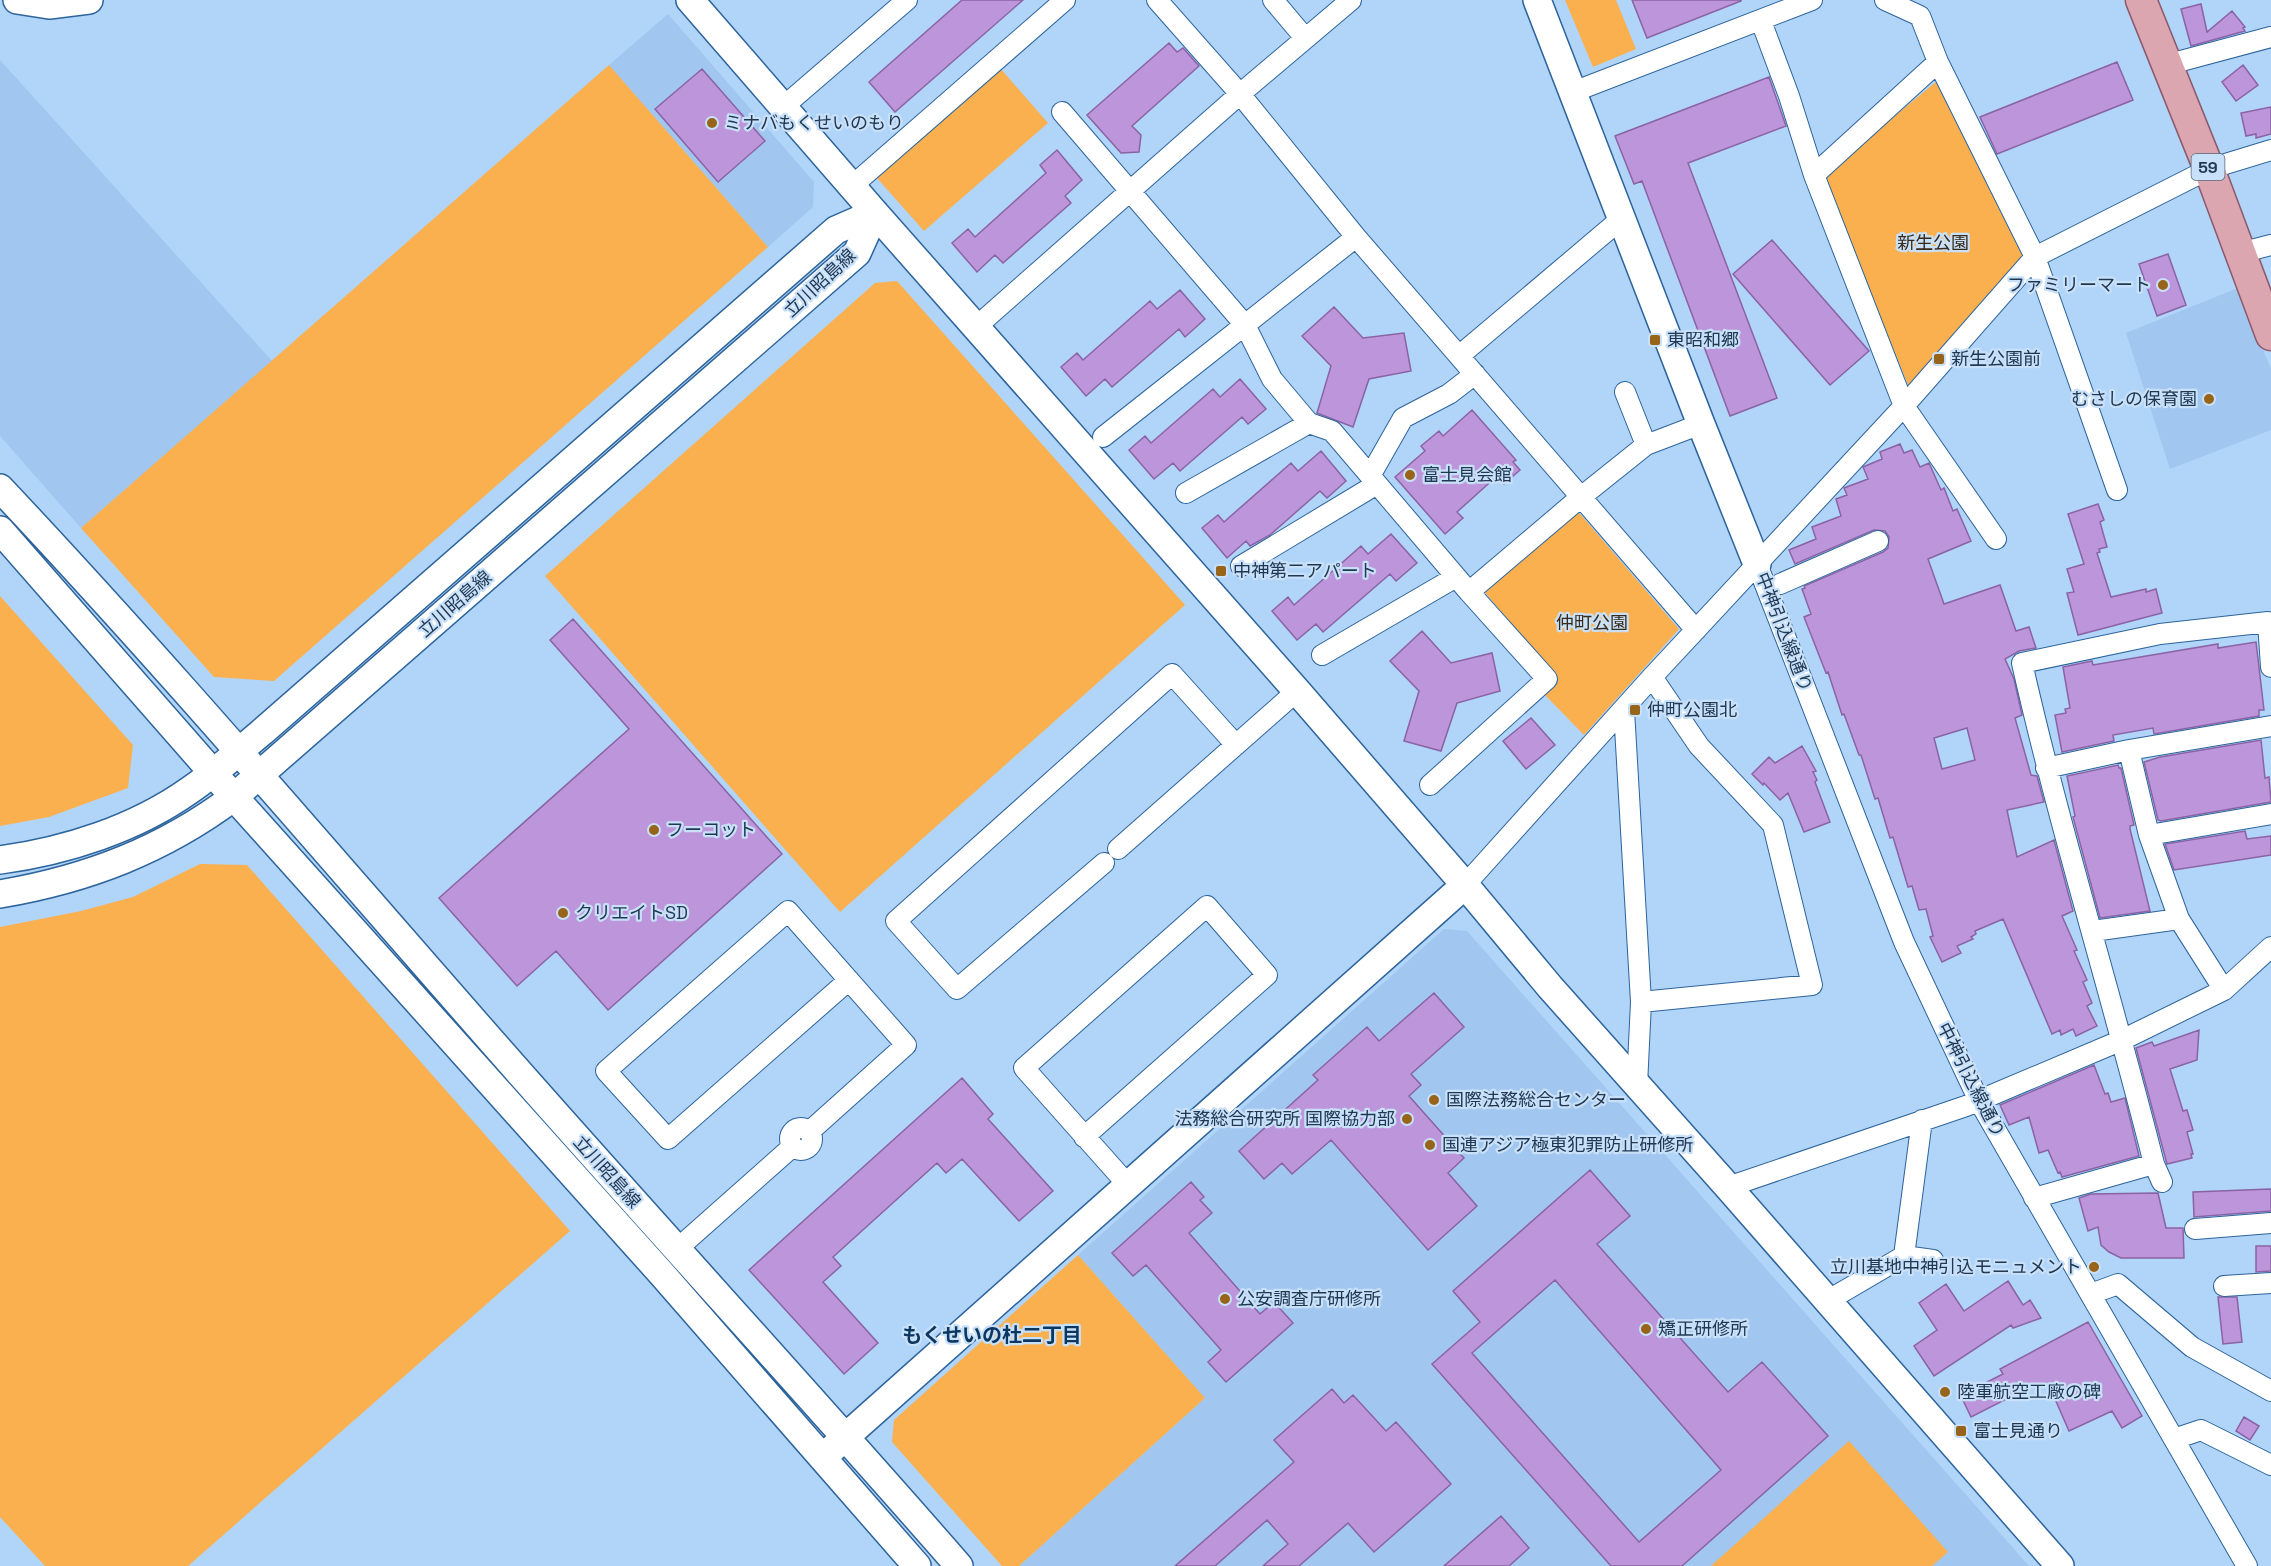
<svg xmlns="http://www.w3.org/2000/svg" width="2271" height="1566" font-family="'Space Grotesk','Noto Sans JP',sans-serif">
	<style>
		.built { fill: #a1c6ef }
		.green { fill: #fab04f }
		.building { fill: #bd95da; stroke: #8a63a4; stroke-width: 1.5; fill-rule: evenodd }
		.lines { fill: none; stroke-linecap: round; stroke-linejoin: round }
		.street-casing { stroke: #2c649b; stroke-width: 22 }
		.secondary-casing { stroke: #2c649b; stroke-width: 30 }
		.primary-casing { stroke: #8a596b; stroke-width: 33 }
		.street { stroke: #fff; stroke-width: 20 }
		.secondary { stroke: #fff; stroke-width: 27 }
		.primary { stroke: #dba6af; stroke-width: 30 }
		.poi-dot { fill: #976419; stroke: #c9e0f9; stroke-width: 2 }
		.labels { text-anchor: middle; stroke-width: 4.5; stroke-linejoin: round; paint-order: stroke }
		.shield { fill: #c9e0f9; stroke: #536a83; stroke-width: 1.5 }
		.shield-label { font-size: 16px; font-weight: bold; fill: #203851 }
		.poi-label { font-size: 18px; fill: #203851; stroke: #c9e0f9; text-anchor: start }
		.park-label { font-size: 18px; fill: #382918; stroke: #c9e0f9 }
		.street-label { font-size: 18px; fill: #203851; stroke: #c9e0f9 }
		.neighbourhood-label { font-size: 20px; font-weight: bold; fill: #0b3760; stroke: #c9e0f9 }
	</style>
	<rect width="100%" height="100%" fill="#b1d4f9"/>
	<path class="built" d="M668 14 814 182 813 207 768 247 609 65Z
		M0 60 272 361 81 528 0 436Z
		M2238 288 2271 369V430L2170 469 2126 333Z
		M1444 929 1467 931 2029 1566H1019L1205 1398 1078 1255Z"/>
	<path class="green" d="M1565 0H1616L1636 49 1593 67Z
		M609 65 768 247 274 681 214 677 81 528Z
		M1000 68 1048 123 924 231 876 177Z
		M1937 81 2025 256 1909 387 1822 176Z
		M897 281 1185 605 840 912 545 576 875 283Z
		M1575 508 1679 629 1584 735 1544 694 1551 671 1482 589Z
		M0 596 133 745 128 788 49 817 0 826Z
		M200 864 247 865 570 1231 188 1566H45L0 1517V927L81 911 133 897Z
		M1078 1255 1205 1398 1019 1566H1002L892 1442 894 1420Z
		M1849 1441 1948 1552 1932 1566H1711Z"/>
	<path class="building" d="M962 0H1023L895 112 869 82Z
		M1632 0H1741V1L1647 38Z
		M2201 4 2207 32 2232 11 2245 27 2243 28 2245 31 2191 46 2181 9Z
		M1169 43 1177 52 1183 48 1199 66 1132 126 1141 135 1139 152 1121 153 1087 115Z
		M2117 62 2133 100 1997 154 1980 117Z
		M2243 65 2258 85 2236 101 2222 82Z
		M702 69 765 141 718 182 655 109Z
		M1769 77 1786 126 1688 163 1777 398 1730 416 1642 181 1634 184 1615 136Z
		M2271 107V134L2256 138V134L2246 136 2241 113Z
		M1057 150 1082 180 1065 196 1071 203 1003 263 995 255 977 272 952 243 968 229 975 237 1046 173 1040 165Z
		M1772 240 1869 351 1830 385 1733 274Z
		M2168 254 2186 305 2157 316 2139 264Z
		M1180 290 1205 319 1185 337 1179 329 1112 387 1105 379 1086 396 1061 367 1077 353 1083 360 1150 301 1157 309Z
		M1334 307 1363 338 1404 333 1411 371 1369 379 1353 427 1317 413 1331 366 1302 336Z
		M1240 379 1266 409 1248 424 1242 417 1180 471 1173 463 1154 479 1129 450 1145 436 1151 443 1213 389 1220 397Z
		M1472 410 1516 460 1513 462 1520 470 1504 484 1497 476 1457 512 1463 518 1445 534 1395 477 1425 451 1421 446 1439 431 1443 436Z
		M1900 444 1904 453 1912 450 1920 467 1929 463 1941 490 1944 488 1953 511 1957 509 1971 541 1928 559 1944 604 2000 585 2016 631 2029 627 2036 648 2019 651 2005 659 2014 679 2022 715 2015 718 2031 775 2037 776 2044 802 2007 810 2017 857 2054 840 2073 911 2062 916 2077 950 2074 951 2087 980 2083 982 2092 1003 2087 1006 2097 1026 2076 1036 2073 1029 2061 1035 2060 1030 2052 1034 2003 919 1975 931 1976 934 1971 937 1973 939 1957 946 1961 953 1942 962 1930 937 1933 936 1926 909 1919 910 1912 886 1908 887 1893 837 1890 838 1878 798 1875 799 1861 755H1859L1844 714 1842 715 1828 672 1826 673 1804 617 1811 614 1802 589 1805 588 1804 586 1883 552 1888 548 1889 537 1885 531 1874 530 1795 564 1789 550 1816 539 1812 527 1841 516 1836 499 1847 495 1844 488 1868 479 1863 467 1882 459 1880 452ZM1967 728 1975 760 1942 769 1934 738Z
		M1321 451 1346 481 1327 498 1320 491 1270 535 1250 546 1246 541 1227 558 1202 528 1218 515 1224 522 1291 463 1298 471Z
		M2098 504 2104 520 2100 522 2107 547 2099 549 2100 552 2097 553 2111 597 2146 589V592L2156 589 2162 613 2078 635 2067 593 2074 592 2067 569 2084 564 2068 514Z
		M1391 534 1417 563 1396 581 1390 574 1323 632 1316 624 1297 640 1272 611 1288 597 1294 605 1361 546 1368 554Z
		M573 619 782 854 608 1010 556 951 517 986 439 898 629 729 550 640Z
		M1422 631 1451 663 1492 653 1500 691 1457 703 1441 751 1404 741 1419 691 1390 661Z
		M2256 642 2264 710H2259V716L2154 734 2153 728 2113 735 2114 741 2062 752 2055 715 2066 713 2065 709 2070 708 2063 667 2092 661 2093 665 2218 644V648Z
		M1531 718 1555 745 1526 769 1503 741Z
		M2261 740 2265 778 2269 777 2271 802 2161 821 2158 820 2144 762 2160 757Z
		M1802 746 1816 771 1813 772 1817 780 1815 782 1830 822 1804 832 1788 793 1780 800 1764 783 1763 785 1752 774 1769 757 1775 763Z
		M2118 765 2119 768H2121L2134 825 2130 826V829L2150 911 2100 918 2073 817 2075 816 2067 776Z
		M2245 831 2247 839 2271 836V855L2174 870 2165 844Z
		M1434 993 1464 1027 1411 1074 1421 1085 1409 1096 1464 1158 1448 1173 1477 1206 1428 1250 1331 1140 1292 1174 1282 1163 1264 1179 1239 1151 1318 1080 1313 1075 1367 1027 1379 1041Z
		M2199 1030 2197 1060 2170 1069 2183 1111 2187 1110 2193 1130 2187 1132 2193 1154H2191L2192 1158 2167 1164 2136 1048 2152 1042 2154 1046Z
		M2094 1065 2105 1094 2108 1093 2111 1102 2125 1098 2139 1156 2062 1177 2060 1172 2058 1173 2048 1150 2039 1153 2029 1117 2009 1125 2000 1105Z
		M962 1078 993 1114 988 1119 1053 1191 1019 1221 962 1159 946 1173 937 1163 833 1257 841 1266 823 1282 878 1343 844 1374 749 1270Z
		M1590 1170 1630 1216 1597 1244 1728 1392 1762 1362 1828 1436 1682 1566H1611L1432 1364 1480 1322 1453 1291ZM1555 1280 1721 1470 1639 1542 1472 1353Z
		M1191 1182 1204 1197 1200 1200 1212 1213 1189 1233 1260 1314 1274 1302 1293 1323 1226 1382 1208 1362 1221 1350 1146 1265 1133 1276 1112 1253Z
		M2271 1189V1211L2194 1217 2193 1192Z
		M2158 1193 2166 1228H2183L2184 1258H2121L2109 1252 2101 1245 2098 1227 2088 1231 2079 1198 2091 1194Z
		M2256 1246H2271V1271L2256 1272Z
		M2008 1281 2023 1305 2030 1300 2041 1318 2013 1328 2011 1325 1934 1376 1914 1346 1937 1330 1919 1303 1946 1284 1964 1311Z
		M2218 1297H2237L2242 1342 2223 1344Z
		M2088 1322 2142 1416 2122 1428 2112 1411 2069 1431 2048 1383 2036 1389 2034 1385 1971 1417 1962 1398 1974 1391 1973 1389 2003 1374 2000 1369Z
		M1332 1389 1344 1403 1353 1395 1386 1431 1396 1422 1451 1484 1374 1552 1348 1523 1299 1566H1263L1288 1544 1267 1520 1215 1566H1175L1294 1462 1274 1440Z
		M2244 1417 2259 1426 2250 1440 2236 1431Z
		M1501 1516 1529 1548 1509 1566H1444Z"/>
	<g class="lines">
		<g class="street-casing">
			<path id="street" d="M1157 0 1240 94 1356 237 1696 630
				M1273 0 1305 38
				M1885 0 1920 16 1938 62 2035 257 2117 490
				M1761 21 1789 96 1814 175 1904 406 1996 539
				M2166 65 2271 37
				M1573 92 1812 0
				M783 107 907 0
				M1062 112 1245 325 1272 379 1309 423 1332 431 1469 592 1547 679 1430 785
				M1814 175 1938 62
				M852 186 1065 0
				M2240 253 2271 245
				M976 327 1240 94 1351 0
				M1459 356 1621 219
				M1625 392 1646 445
				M1103 437 1356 237
				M1370 476 1403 418 1449 394 1475 374
				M1186 493 1309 423
				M1757 564 1904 942 1979 1101 2247 1566
				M1241 566 1377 484
				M1780 584 1878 541
				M1469 592 1581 497 1646 445 1701 424
				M1322 655 1456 577
				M1624 710 1641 1002 1637 1085
				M2129 750 2149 835 2179 919 2224 990
				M2046 768 2129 750 2271 726
				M2149 835 2271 814
				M1118 849 1297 691
				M1104 863 957 989 896 921 1172 674 1236 745
				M1465 885 1652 677 1904 406 2035 257 2209 169 2271 150
				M2093 931 2179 919
				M1641 1002 1812 985 1773 825 1699 746 1652 677
				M790 1139a11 11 0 1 1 22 0a11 11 0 1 1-22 0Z
				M809 1132 906 1045 788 911 606 1071 668 1139 849 980
				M1084 1137 1267 975 1207 906 1024 1068 1128 1185
				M2162 1182 2154 1164C2112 996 2060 831 2022 663L2160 634 2268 622 2271 667
				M1728 1187 1966 1106 2122 1040 2224 990 2271 947
				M2034 1198 2154 1164
				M2195 1229 2271 1223
				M676 1250 792 1147
				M1904 1256 1922 1120
				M2224 1286 2271 1283
				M2091 1294 2118 1284 2192 1347 2271 1391
				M1827 1301 1904 1256 1933 1260
				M2174 1439 2201 1430 2271 1465"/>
		</g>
		<g class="secondary-casing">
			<path id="secondary" d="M17 0 49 5 89 0
				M690 0 875 213 1297 691 1465 885 1550 987 1728 1187 2060 1566
				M1537 0 1701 424 1757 564
				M0 488C181 680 350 881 525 1079 669 1242 816 1402 959 1566
				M0 530 234 797 661 1273 917 1566
				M0 860C66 851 135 829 190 790 215 773 238 752 262 732L836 230 875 213
				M0 894C88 879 163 850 234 797L857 253 875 213
				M832 1449 1465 885"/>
		</g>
		<g class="primary-casing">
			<path id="primary" d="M2141 0 2209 169 2271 335"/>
		</g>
		<use href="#street" class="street"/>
		<use href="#secondary" class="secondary"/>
		<use href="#primary" class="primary"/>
	</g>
	<g class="poi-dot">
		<circle cx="712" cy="123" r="6"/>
		<circle cx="2163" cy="285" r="6"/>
		<rect x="1649" y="334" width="12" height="12" rx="3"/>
		<rect x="1933" y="353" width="12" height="12" rx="3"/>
		<circle cx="2209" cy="399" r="6"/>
		<circle cx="1410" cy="475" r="6"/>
		<rect x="1215" y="565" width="12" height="12" rx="3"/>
		<rect x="1629" y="704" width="12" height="12" rx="3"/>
		<circle cx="654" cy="830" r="6"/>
		<circle cx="563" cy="913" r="6"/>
		<circle cx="1434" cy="1100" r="6"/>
		<circle cx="1407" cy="1119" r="6"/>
		<circle cx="1430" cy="1145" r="6"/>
		<circle cx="2094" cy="1267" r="6"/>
		<circle cx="1225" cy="1299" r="6"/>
		<circle cx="1646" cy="1329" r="6"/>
		<circle cx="1945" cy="1392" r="6"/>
		<rect x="1955" y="1425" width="12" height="12" rx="3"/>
	</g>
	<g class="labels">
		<rect class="shield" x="2191.5" y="154" width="33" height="26" rx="4.5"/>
		<g class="shield-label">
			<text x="2208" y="173">59</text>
		</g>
		<g class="poi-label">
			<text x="724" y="129">ミナバもくせいのもり</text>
			<text x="2151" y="291" text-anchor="end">ファミリーマート</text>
			<text x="1667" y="346">東昭和郷</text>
			<text x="1951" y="365">新生公園前</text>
			<text x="2197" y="405" text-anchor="end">むさしの保育園</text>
			<text x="1422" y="481">富士見会館</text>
			<text x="1233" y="577">中神第二アパート</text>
			<text x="1647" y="716">仲町公園北</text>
			<text x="666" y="836">フーコット</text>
			<text x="575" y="919">クリエイトSD</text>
			<text x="1446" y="1106">国際法務総合センター</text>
			<text x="1395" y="1125" text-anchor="end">法務総合研究所 国際協力部</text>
			<text x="1442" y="1151">国連アジア極東犯罪防止研修所</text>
			<text x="2082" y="1273" text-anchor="end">立川基地中神引込モニュメント</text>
			<text x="1237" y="1305">公安調査庁研修所</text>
			<text x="1658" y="1335">矯正研修所</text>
			<text x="1957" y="1398">陸軍航空工廠の碑</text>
			<text x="1973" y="1437">富士見通り</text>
		</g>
		<g class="park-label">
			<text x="1933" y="249">新生公園</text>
			<text x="1592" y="629">仲町公園</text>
		</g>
		<g class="street-label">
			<text transform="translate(820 283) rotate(-43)" y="6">立川昭島線</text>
			<text transform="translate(455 604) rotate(-41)" y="6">立川昭島線</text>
			<text transform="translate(1784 632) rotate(69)" y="6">中神引込線通り</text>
			<text transform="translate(1971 1080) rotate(63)" y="6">中神引込線通り</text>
			<text transform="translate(607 1172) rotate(48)" y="6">立川昭島線</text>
		</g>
		<g class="neighbourhood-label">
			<text x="992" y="1342">もくせいの杜二丁目</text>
		</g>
	</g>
</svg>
